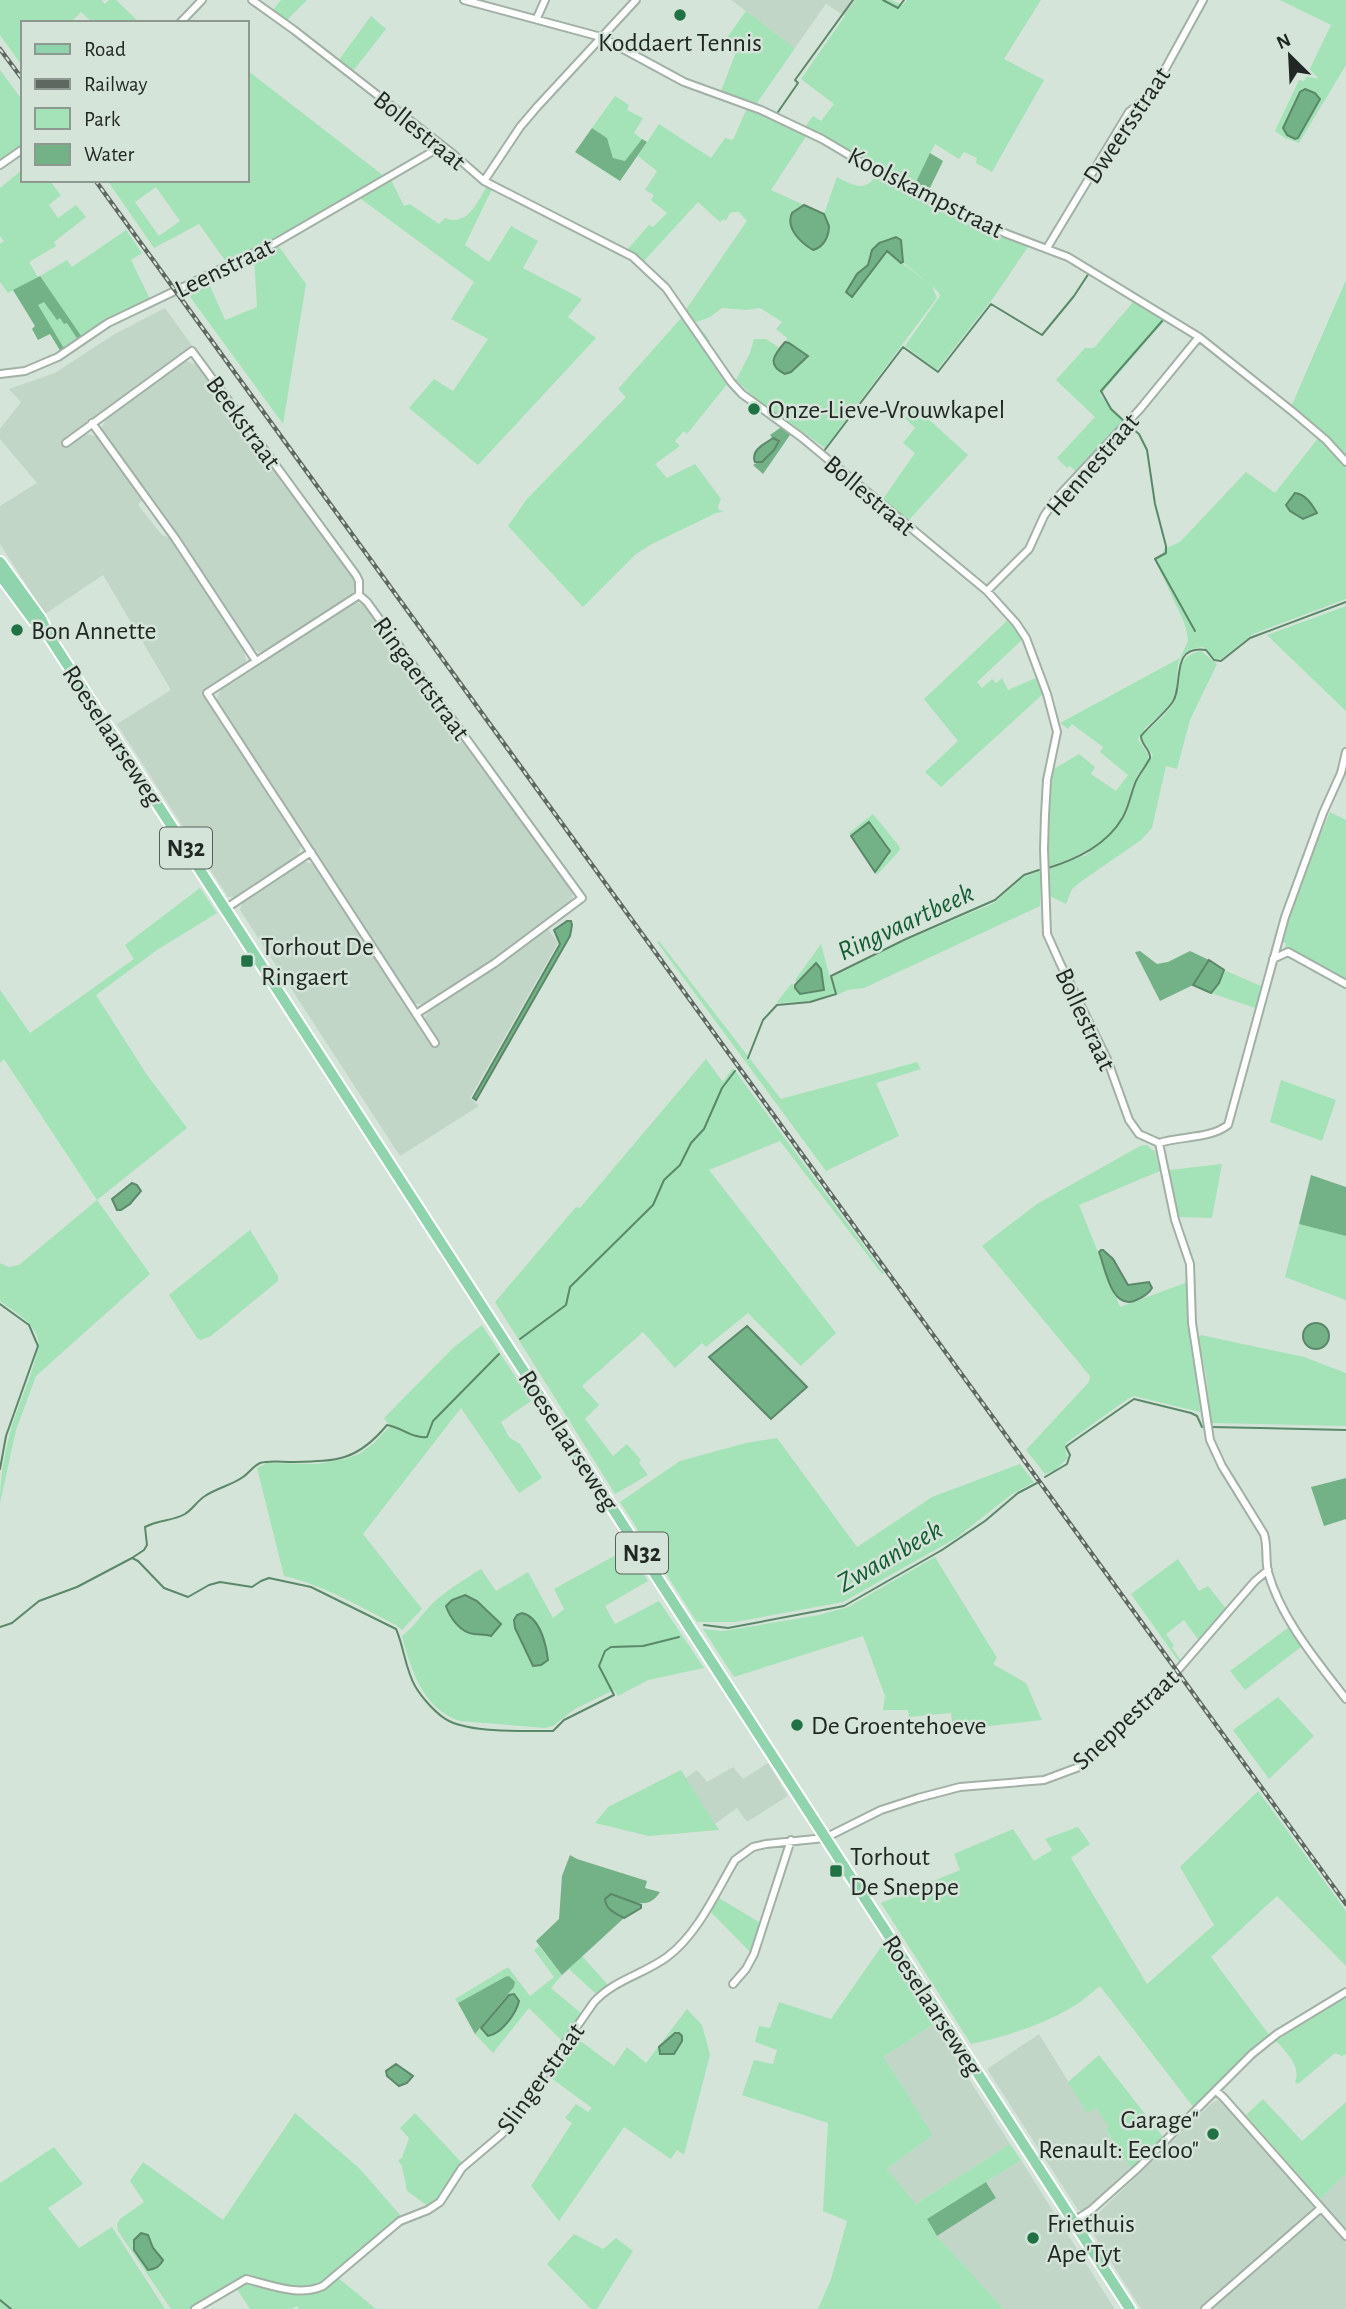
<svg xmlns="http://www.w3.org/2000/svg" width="1346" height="2309" font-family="'Alegreya Sans',sans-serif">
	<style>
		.built { fill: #c1d6c7 }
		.green { fill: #a4e2b7; fill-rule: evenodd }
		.forest { fill: #73b187 }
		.water { fill: #73b187; stroke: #5a8869; stroke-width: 2 }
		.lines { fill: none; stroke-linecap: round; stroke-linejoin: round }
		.stream { stroke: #5a8869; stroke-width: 2 }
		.minor-casing { stroke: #a2b0a6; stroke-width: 10 }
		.primary-casing { stroke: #fff; stroke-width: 14 }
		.minor { stroke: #fff; stroke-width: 6 }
		.primary { stroke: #8fd4ac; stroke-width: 10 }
		.rail-casing { stroke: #5e6760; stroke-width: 4.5 }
		.rail { stroke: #d5e4d9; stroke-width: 2; stroke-dasharray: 5; stroke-linecap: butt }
		.poi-dot { fill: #207244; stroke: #d5e4d9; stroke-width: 2.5 }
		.labels { text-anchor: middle; stroke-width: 5; stroke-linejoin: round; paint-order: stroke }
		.shield { fill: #d5e4d9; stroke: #57605a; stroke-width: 2 }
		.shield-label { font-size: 24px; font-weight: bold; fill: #212723 }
		.poi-label { font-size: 26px; fill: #212723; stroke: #d5e4d9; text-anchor: start }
		.street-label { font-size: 26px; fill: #212723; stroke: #d5e4d9 }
		.water-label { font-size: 28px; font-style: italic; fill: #155c34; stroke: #d5e4d9 }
	</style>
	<rect width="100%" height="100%" fill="#d5e4d9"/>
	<path class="built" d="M731 0H856L845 16 826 4 795 48Z
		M165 308 193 347 62 441 66 446 87 434 98 437 143 499 138 505 162 535 172 539 244 648 246 661 243 665 203 692 301 846 297 857 236 897H228L117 724 171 690 103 575 45 614 0 544V506L37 483 0 439V429L21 402 9 389 55 373 113 335Z
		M187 361 199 366 356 582 352 594 267 650 260 652 250 647 178 535 103 433 102 427 107 417 181 363Z
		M356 602 367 606 573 893 572 899 567 905 493 960 428 1002 421 1004H415L411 999 218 703 217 698 223 686 350 603Z
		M306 862 313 864 317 868 434 1047 439 1043 425 1022V1017L431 1008 496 966 547 928 558 943 470 1098 479 1106 400 1156 240 910 242 903 300 863Z
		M768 1763 788 1796 747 1822 737 1808 715 1824 686 1778 697 1770 707 1782 733 1767 743 1779Z
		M934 2024 1010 2144 916 2204 887 2169 933 2135 884 2057Z
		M1039 2034 1087 2112 1095 2107 1110 2127 1106 2131 1131 2168 1089 2207 1083 2210H1078L987 2069Z
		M1217 2100 1223 2102 1310 2200 1320 2199 1346 2173V2309H1141L1087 2224 1213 2102Z
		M1021 2160 1114 2308V2309H1004L937 2236 996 2198 986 2182Z"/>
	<path class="green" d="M0 0H101L105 4 109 0H116L140 23H93L81 12 73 20 75 23H23V67L0 35Z
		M281 0H307L287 20 273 10Z
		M856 0H891L903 5 907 0H1041L1004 59 1044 80 992 172 976 163 977 158 964 152 959 159 935 144 913 188 805 127 813 116 821 121 834 104 801 79Z
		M1280 0H1346V65L1299 143 1285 138 1275 131 1299 80 1304 81 1331 25Z
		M746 11 795 48 757 103 721 91 736 52 724 42Z
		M371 16 386 29 353 71 339 60Z
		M0 70 23 101V145L0 160Z
		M247 70 384 176 284 234 227 263 199 224 154 248 107 180H247ZM156 187 180 221 159 236 135 202Z
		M615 96 629 105 627 110 643 118 634 133 642 139 625 161 613 158 607 138 592 128Z
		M747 108 807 135 771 190 804 205 794 210 829 225 824 214 837 177C852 185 866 193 876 175L953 214 1030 244 994 297 937 370 905 346 940 296 939 293 932 286 937 298 825 448 754 397 736 380 750 353 754 339H766L780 348 774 359 791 372 802 360H807L789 343 785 342 787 338 776 329 782 322 760 308 746 310 722 308 710 317 696 322 710 341 708 343 685 311 747 221 739 212H734L730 213 726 221 724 219 720 222 698 202 644 261 628 249 649 225 653 227 667 213 651 200 654 195 645 190 657 171 638 156 659 124 711 158 725 138 733 140ZM901 240 903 262 928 283 887 251 846 292 857 274 868 265 870 257 882 241Z
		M23 169V180H49L61 195 49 205 58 218 76 205 86 217 54 242 56 246 29 262 38 277 8 293 0 282V244L4 241 0 236V188Z
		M390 178 404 206 410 204 439 224 445 218C467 227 477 203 487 186L492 189 465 245 489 262 511 226 538 241 523 268 582 299 568 317 596 338 478 465 409 408 434 379 453 391 488 339 451 319 474 282 357 196Z
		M126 230 142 253 131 260 150 299 118 313 82 337 40 276 67 260 72 267Z
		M277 244 306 284 283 424 185 290 207 279 225 320 257 307 254 257Z
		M1346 280V457L1291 407Z
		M44 301 57 319 60 318 67 322 78 340 65 350 37 305Z
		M1134 301 1166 319 1100 395 1124 421 1076 472 1070 466 1067 468 1057 458 1095 417 1056 380 1085 348H1094Z
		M683 316 728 383 687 434 684 431 675 441 680 446 655 464 667 478 695 464 721 499 718 506 719 510 724 512 716 513 652 544 636 554 583 607 508 526 527 499 626 397 618 389Z
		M914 406 968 455 908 521 883 499 915 453 903 443 915 428 905 418Z
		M1319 437 1346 466V599L1253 634 1221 659H1215L1203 647C1168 651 1182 673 1174 697 1170 709 1153 720 1144 729L1146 732C1156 723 1170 711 1176 699 1185 679 1170 658 1201 651L1217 664 1190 720 1177 769 1166 766 1152 828 1141 840 1079 883 1072 889 1066 904 1050 896 1046 870 1086 855 1113 832 1126 815 1137 781 1153 755 1144 743 1141 734 1138 739 1148 754V761C1130 782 1134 787 1125 810 1112 842 1077 857 1047 867V821L1052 770 1079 754 1095 767 1091 774 1116 791 1128 775 1100 752 1103 747 1072 724 1068 729 1060 723 1180 658 1188 641 1187 633 1184 622 1154 558 1163 553 1164 549 1180 542 1246 472 1275 493Z
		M1346 606V711L1267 635Z
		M1009 619 1023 639 977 682 982 688 992 679 996 683 1002 678 1008 690 1038 677 1044 693 941 787 925 772 958 741 924 699Z
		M1330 812 1346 820V981L1313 961 1285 948 1286 943 1281 941 1313 851Z
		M873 814 899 846 900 850 877 875 875 872 889 855V847L869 823 851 836 849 833Z
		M1041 871 1040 906 864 988 848 990 835 996 834 993 811 1001 776 1003 792 983 795 988 814 964 797 982 795 980 821 944 830 978 907 940 994 903 1024 877Z
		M200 888 217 913 157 950 96 995 147 1075 187 1128 97 1200 150 1274 36 1376 16 1430 0 1503C0 1479 4 1456 10 1433 14 1414 42 1354 38 1339 33 1321 14 1312 0 1301V1263L9 1267 19 1265 97 1200 4 1059 0 1063V990L30 1033 134 959 125 945Z
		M659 941 781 1099 917 1062 921 1069 876 1083 899 1136 826 1171 657 942Z
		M1224 970 1263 987 1258 1009 1211 993 1219 983Z
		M706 1059 723 1082 733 1068 884 1273 882 1274 780 1141 709 1170 836 1333 801 1366 748 1313 706 1347 702 1343 675 1368 643 1332 582 1386 599 1405 585 1419 613 1456 627 1444 641 1460 639 1463 648 1475 615 1494 495 1302 576 1207 580 1208Z
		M1281 1080 1336 1100 1322 1141 1270 1122Z
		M1147 1145 1155 1152 1160 1171 1079 1205 1120 1307 1188 1282 1190 1345 1198 1386 1200 1412 1134 1396 1129 1398 1066 1443 1065 1449 1068 1458 1055 1470 1045 1474 1026 1450 1089 1382 1090 1376 982 1246 1037 1204 1140 1146Z
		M1222 1164 1212 1218 1179 1217 1169 1170Z
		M1299 1224 1346 1236V1300L1285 1277Z
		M250 1230 278 1276V1281L211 1336 201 1340 197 1338 169 1295Z
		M482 1325 531 1401 501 1422 509 1437 520 1444 542 1478 519 1493 461 1408 363 1534 422 1609 402 1630 396 1625C360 1607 324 1585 284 1576L257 1468 267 1463 317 1464 345 1459 359 1454 374 1443 390 1426 384 1418 453 1348Z
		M1201 1335 1304 1357 1346 1373V1426L1211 1423 1206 1375 1198 1338Z
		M777 1438 857 1547 932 1497 1020 1464 1034 1482 1012 1494 956 1538 843 1602 735 1622H697L620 1502 680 1461 746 1443Z
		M627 1549 648 1581 605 1606 615 1624 659 1601 704 1668 648 1680 618 1696 614 1690 575 1709 553 1726 545 1728 460 1721C423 1709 411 1670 402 1636 414 1627 421 1615 432 1604 446 1590 464 1580 481 1569L496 1591 528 1572 553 1618 564 1609 554 1589Z
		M935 1557 997 1658 993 1664 1026 1683 1042 1720 953 1730 951 1713 909 1717 908 1710H883L885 1696 863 1636 734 1677 703 1629 723 1631 819 1615 848 1607Z
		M1178 1559 1199 1591 1208 1586 1227 1610 1200 1642 1184 1620 1166 1634 1174 1646 1172 1648 1182 1662 1180 1663 1131 1594Z
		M1289 1627 1301 1647 1245 1690 1230 1671Z
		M1278 1697 1314 1736 1269 1779 1233 1730Z
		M681 1770 719 1830 649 1836 595 1823 608 1807Z
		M1258 1791 1346 1911V1966L1277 1896 1211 1957 1270 2036 1194 2108 1100 1986C1090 1994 1080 2003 1069 2009 1039 2026 1004 2037 971 2044L881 1903 960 1870 954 1854 1013 1829 1034 1861 1052 1850 1045 1839 1078 1827 1090 1844 1071 1858 1147 1984 1214 1925 1180 1867Z
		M716 1896 762 1924 752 1954 709 1910Z
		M883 1944 934 2024 884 2057 933 2135 887 2169 916 2204 1010 2144 1021 2160 927 2219 937 2236 1004 2309H818L831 2279 847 2221 823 2211 828 2123 742 2095 754 2060 773 2064 777 2050 755 2042 759 2026 770 2028 779 2002 831 2019Z
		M539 1946 562 1975 551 1988 582 2014 564 2043 529 2008 493 2053 475 2034 481 2028 483 2033 496 2034 518 2006 514 1994 509 1995 515 1982 505 1977 458 2003 455 1999 508 1967 530 1996 554 1977 534 1950Z
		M582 1956 608 1985 595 1993 569 1969Z
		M1346 1996V2054L1342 2056 1335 2053 1298 2084 1295 2082C1301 2065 1287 2053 1276 2041Z
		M687 2009 702 2025 710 2055 684 2155 677 2150 671 2159 624 2127 559 2221 531 2186 572 2123 565 2118 576 2104 588 2112 592 2108 547 2075 575 2037 614 2066 627 2047 646 2063Z
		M1099 2055 1163 2137 1131 2168 1106 2130 1109 2127 1096 2108 1087 2113 1068 2082Z
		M1263 2099 1302 2141 1346 2102V2173L1320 2199 1246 2115Z
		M295 2113 359 2168 401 2216 319 2286 299 2289 244 2275 191 2309H171L118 2231 117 2224 120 2219 144 2202 130 2181 143 2162 223 2220Z
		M415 2113 462 2163 441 2195 428 2206 407 2191 402 2166 398 2160 402 2158 409 2138 400 2128Z
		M54 2147 83 2184 48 2208 79 2248 112 2227 165 2309H0V2183Z
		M574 2234 603 2249 616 2238 633 2251 597 2309H591L547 2264Z
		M337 2277 376 2309H299L297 2306 292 2309H250L237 2289 239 2284 248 2283 306 2295 324 2289Z"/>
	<path class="forest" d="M592 128 607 138 613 158 625 161 642 139 647 142 620 181 575 152Z
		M930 153 943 161 927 194 913 188Z
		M40 276 82 337 78 340 67 323 64 324 60 318 57 320 44 302 38 305 65 350 61 352 50 334 38 340 32 329 35 326 13 290Z
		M783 426 792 432 763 474 753 465 763 459 774 440 770 435Z
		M1140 951 1157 964 1168 962 1190 951 1209 960 1193 985 1160 1001 1135 952Z
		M1311 1175 1346 1187V1236L1299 1224Z
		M1346 1478V1519L1324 1526 1311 1487Z
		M570 1855 577 1859 647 1881 645 1888 660 1892C647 1913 629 1899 611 1894L605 1899 609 1909 624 1918 562 1975 536 1941 559 1919 562 1876Z
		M509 1976 515 1982 514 1987 475 2034 458 2003 505 1977Z
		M986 2182 996 2198 937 2236 927 2219Z"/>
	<path class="water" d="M1305 89 1315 93 1320 99 1298 138 1295 139 1287 135 1283 128 1300 92Z
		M804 205 824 214 829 226C829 236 824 247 813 250 801 243 785 228 792 213Z
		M896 237 901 240 903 262 901 263 887 251 852 297 846 292 857 274 868 265 872 250 879 243Z
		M785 342 789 343 808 356 791 372 785 374C766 365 774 355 785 342Z
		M773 438 779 441 774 450 762 462H755C750 450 765 444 773 438Z
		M1295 493C1306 494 1313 506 1317 513L1303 519 1290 511 1286 505Z
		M869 822 890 851 875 872 851 836Z
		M567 921H571L572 925 570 936 476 1100 473 1098 560 944 554 930Z
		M1209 960 1224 970 1219 983 1211 993 1193 985Z
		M816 963 821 969 824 990 800 994 795 988V985Z
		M132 1183 137 1185 141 1191 130 1204 121 1210H117L112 1199Z
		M1101 1250H1103L1113 1259 1128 1285 1149 1282 1152 1288C1148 1295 1142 1298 1134 1301 1111 1309 1105 1267 1099 1252Z
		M1303 1336a13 13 0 1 1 26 0a13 13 0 1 1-26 0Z
		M747 1326 807 1387 771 1419 709 1357Z
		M465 1595 477 1601 501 1624 491 1636C485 1634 480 1635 474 1634 461 1633 450 1618 446 1606L452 1600Z
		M522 1613C540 1617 546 1644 548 1660L541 1665 533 1666 515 1628 514 1620 517 1615Z
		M611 1894 641 1905V1908L624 1918C615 1913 606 1910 605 1899Z
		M514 1994 519 2001C516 2014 501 2034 488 2036L481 2028 509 1995Z
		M675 2033H679L682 2036V2041L674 2054H660L659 2047Z
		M396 2064 413 2076 407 2083 399 2086 387 2076 386 2071Z
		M141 2233 148 2235 153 2248 163 2260C160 2267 155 2269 148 2270L134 2250V2240Z"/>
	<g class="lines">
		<path class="stream" d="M883 0 898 8 904 0
			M778 112 798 83 795 80 853 0
			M1125 422 1111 409 1101 391 1163 320
			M1129 426 1139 434 1147 450 1155 504 1166 546V553L1155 559 1195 631
			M824 451 903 347 938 372 991 304 1042 335 1074 296 1089 273
			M1048 868C1077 859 1107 845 1123 817 1129 806 1131 793 1136 781 1140 773 1146 766 1150 758 1151 750 1141 745 1141 736 1150 725 1163 715 1172 703 1185 686 1168 645 1206 650L1214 660 1221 661 1250 638 1346 602
			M748 1058 763 1020 777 1005 810 1002 836 994 831 976 906 939 995 900 1024 875 1039 870
			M0 1304 29 1325 38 1346 6 1436 0 1469
			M520 1339 566 1305 570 1287 653 1205 664 1180 680 1165 691 1143 704 1129 722 1088 735 1071
			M1211 1427 1346 1430
			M1045 1477 1067 1464 1070 1455 1066 1447 1068 1445 1134 1399 1191 1413 1197 1416 1202 1427
			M132 1558 138 1561 164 1588 188 1597 209 1585 220 1582 252 1587 261 1581 269 1578 311 1587 396 1629C404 1647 405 1668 415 1686 422 1698 437 1715 449 1721 474 1733 525 1731 553 1731L564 1720 614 1695 599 1666 605 1651 611 1647 643 1646 679 1637
			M704 1625 728 1628 844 1606 942 1550 985 1521 1018 1493 1037 1483
			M0 1627 12 1623 39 1601 77 1587 132 1558 144 1550 147 1545 145 1527C158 1520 173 1521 185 1514 193 1509 197 1501 205 1496 217 1488 232 1485 243 1477 249 1473 253 1466 260 1463 269 1460 282 1462 292 1462 338 1461 357 1461 387 1425 401 1427 413 1439 427 1437L433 1421 499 1354
			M0 2300 11 2309"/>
		<g class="minor-casing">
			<path id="minor" d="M252 0 294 30 453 154 484 181 633 257 666 288 731 382 742 394 801 437 987 591 1016 623 1026 638 1047 694 1057 732 1047 780 1045 815 1044 849 1047 934 1060 963 1107 1059 1129 1120 1139 1134 1159 1143
				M464 0 601 37 684 82 761 110 822 139 898 184 1007 234 1068 257 1199 337 1293 412 1326 440 1346 462
				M537 18 545 0
				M180 23 202 0
				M0 165 23 149
				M484 181 520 127 537 107 636 0
				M1047 248 1129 112 1152 93 1203 0
				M0 374 25 371 58 357 108 323 275 243 442 146
				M92 423 175 538 256 661
				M66 443 192 351 356 575 359 581V595
				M987 591 1029 549 1044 516 1055 500 1140 409 1199 337
				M359 595 207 693 435 1043
				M359 595 367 602 582 898 495 963 416 1014
				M225 909 311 852
				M1273 959 1288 952 1346 984
				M1159 1143 1175 1220 1190 1264 1192 1323 1210 1440 1222 1466 1264 1534C1268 1547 1265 1560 1268 1572 1281 1619 1317 1661 1346 1699
				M1159 1143C1180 1136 1210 1139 1228 1125L1285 917 1323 813 1341 773 1346 752
				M733 1984 746 1969 754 1954 791 1840
				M1216 2091 1223 2097 1346 2236
				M1074 2221 1091 2210 1138 2168 1252 2054 1277 2034 1346 1992
				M195 2309 246 2279C271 2285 299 2297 323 2286L400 2221 428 2210 440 2202 462 2168 502 2134 594 2002C614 1980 644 1974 667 1957 698 1934 716 1892 735 1860L753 1847 766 1844 825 1838 881 1810 918 1798 960 1787 1044 1780 1079 1767 1106 1743 1171 1678 1255 1581 1268 1570
				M1205 2309 1321 2208"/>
		</g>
		<g class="primary-casing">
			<path id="primary" d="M0 562 41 619 50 638 1130 2309
				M0 575 34 621"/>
		</g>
		<use href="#minor" class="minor"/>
		<use href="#primary" class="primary"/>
		<g class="rail-casing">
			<path id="rail" d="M0 49 23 80
				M95 180 1346 1904"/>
		</g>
		<use href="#rail" class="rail"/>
	</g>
	<g class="poi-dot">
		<circle cx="680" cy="15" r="7"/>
		<circle cx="754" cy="409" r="7"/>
		<circle cx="17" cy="630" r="7"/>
		<rect x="240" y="954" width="14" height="14" rx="3.5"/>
		<circle cx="797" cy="1725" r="7"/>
		<rect x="829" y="1864" width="14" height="14" rx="3.5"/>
		<circle cx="1213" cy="2134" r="7"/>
		<circle cx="1033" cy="2238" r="7"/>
	</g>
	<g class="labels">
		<g class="shield">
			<rect x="160" y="827.5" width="52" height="41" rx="5"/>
			<rect x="616" y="1532.5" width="52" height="41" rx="5"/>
		</g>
		<g class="shield-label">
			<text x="186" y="856">N32</text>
			<text x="642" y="1561">N32</text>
		</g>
		<g class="poi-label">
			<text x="680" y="51" text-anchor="middle">Koddaert Tennis</text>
			<text x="768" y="418">Onze-Lieve-Vrouwkapel</text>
			<text x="31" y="639">Bon Annette</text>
			<text x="261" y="955">Torhout De<tspan x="261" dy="30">Ringaert</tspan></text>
			<text x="811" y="1734">De Groentehoeve</text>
			<text x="850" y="1865">Torhout<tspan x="850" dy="30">De Sneppe</tspan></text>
			<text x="1199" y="2128" text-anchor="end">Garage"<tspan x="1199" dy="30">Renault: Eecloo"</tspan></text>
			<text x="1047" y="2232">Friethuis<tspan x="1047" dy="30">Ape'Tyt</tspan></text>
		</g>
		<g class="street-label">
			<text transform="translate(1126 125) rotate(-56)" y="9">Dweersstraat</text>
			<text transform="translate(420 130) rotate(39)" y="9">Bollestraat</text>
			<text transform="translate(926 192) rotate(27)" y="9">Koolskampstraat</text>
			<text transform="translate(224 267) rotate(-26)" y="9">Leenstraat</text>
			<text transform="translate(244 422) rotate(54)" y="9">Beekstraat</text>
			<text transform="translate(1092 464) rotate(-49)" y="9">Hennestraat</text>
			<text transform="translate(870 495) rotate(40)" y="9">Bollestraat</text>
			<text transform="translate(422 678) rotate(54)" y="9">Ringaertstraat</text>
			<text transform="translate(113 735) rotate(57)" y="9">Roeselaarseweg</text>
			<text transform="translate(1086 1019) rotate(65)" y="9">Bollestraat</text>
			<text transform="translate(569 1440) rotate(57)" y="9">Roeselaarseweg</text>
			<text transform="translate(1125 1719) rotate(-43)" y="9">Sneppestraat</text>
			<text transform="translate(933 2005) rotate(57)" y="9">Roeselaarseweg</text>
			<text transform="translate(540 2078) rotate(-54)" y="9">Slingerstraat</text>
		</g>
		<g class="water-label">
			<text transform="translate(905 921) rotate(-25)" y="10">Ringvaartbeek</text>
			<text transform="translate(889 1555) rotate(-30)" y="10">Zwaanbeek</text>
		</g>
	</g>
	<rect x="21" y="21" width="228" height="161" fill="#d5e4d9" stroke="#8d9890" stroke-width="2"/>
	<rect x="35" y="44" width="35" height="10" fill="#8fd4ac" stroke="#8d9890" stroke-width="2"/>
	<text x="84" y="56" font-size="21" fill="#212723">Road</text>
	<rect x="35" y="79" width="35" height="10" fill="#5e6760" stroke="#8d9890" stroke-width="2"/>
	<text x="84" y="91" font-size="21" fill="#212723">Railway</text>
	<rect x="35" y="108" width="35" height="21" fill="#a4e2b7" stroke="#8d9890" stroke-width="2"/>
	<text x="84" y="126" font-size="21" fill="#212723">Park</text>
	<rect x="35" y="144" width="35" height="21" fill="#73b187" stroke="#8d9890" stroke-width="2"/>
	<text x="84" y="161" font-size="21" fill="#212723">Water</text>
	<g transform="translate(1290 56) rotate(336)" stroke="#d5e4d9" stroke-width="5" paint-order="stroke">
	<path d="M0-5L12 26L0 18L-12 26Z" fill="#212723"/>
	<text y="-10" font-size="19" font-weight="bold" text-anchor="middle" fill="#212723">N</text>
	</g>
</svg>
